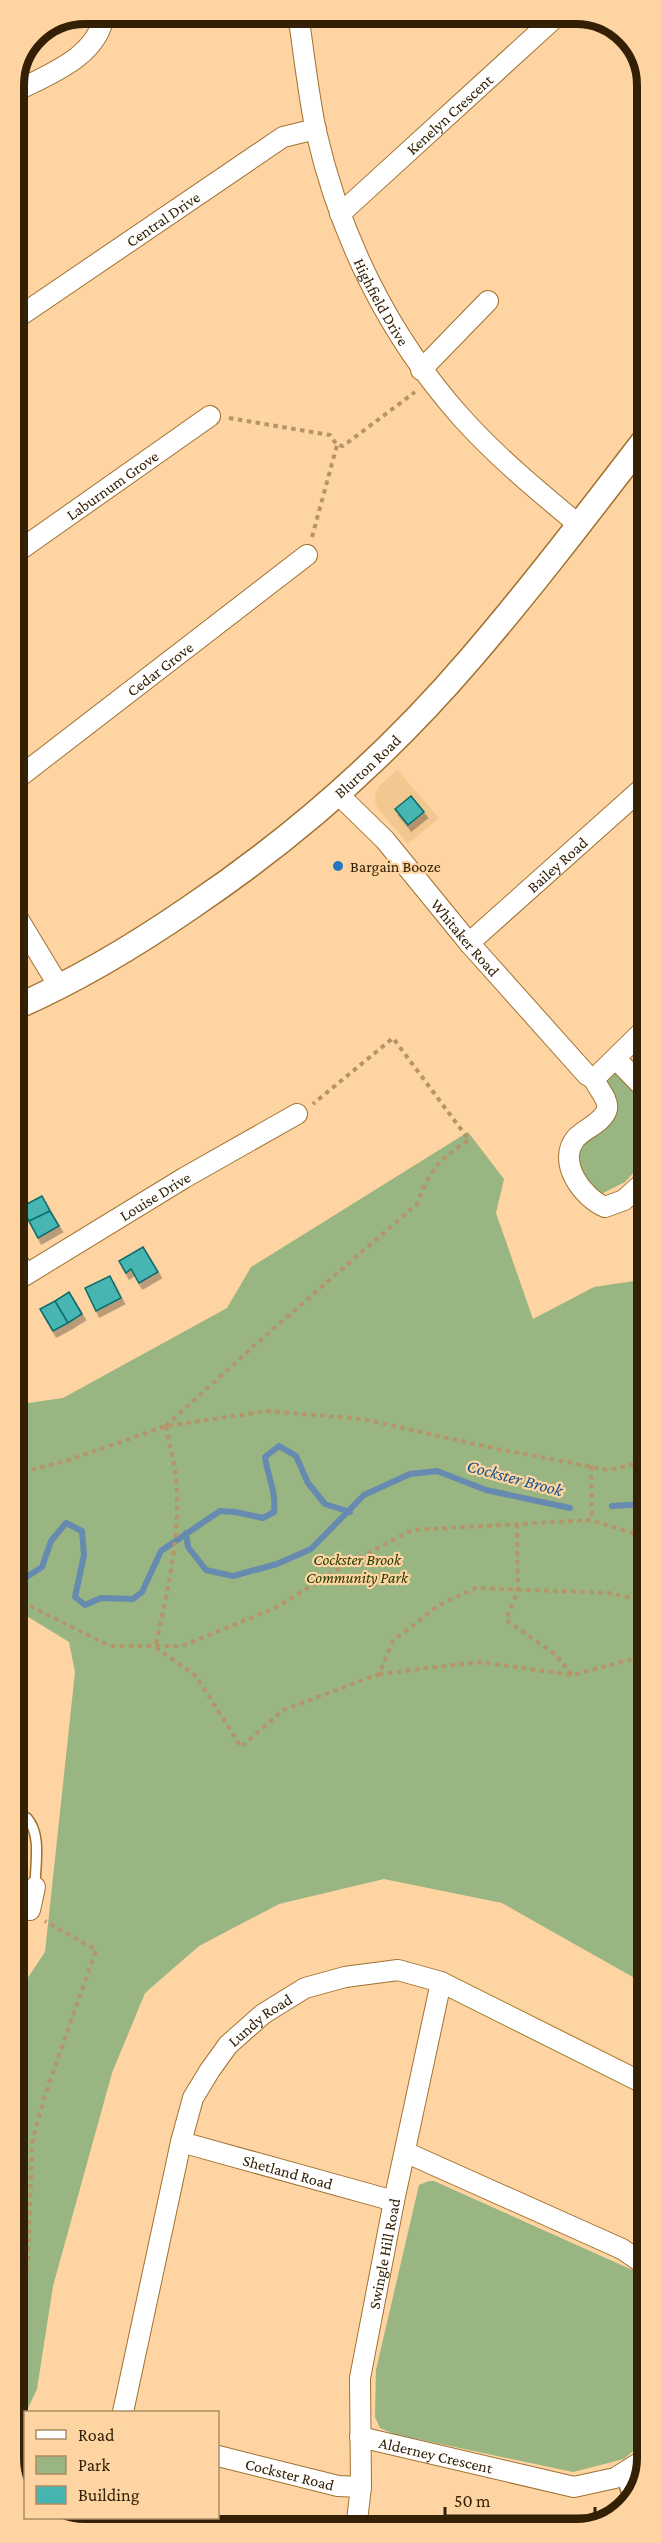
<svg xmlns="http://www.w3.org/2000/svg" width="661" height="2543" font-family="'Crimson Pro',serif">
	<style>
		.built { fill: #f3c790 }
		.green { fill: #98b582 }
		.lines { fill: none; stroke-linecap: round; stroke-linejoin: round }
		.stream { stroke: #678ab0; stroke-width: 6 }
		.building { fill: #46b5b1; stroke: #0a6b69; stroke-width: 1.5; filter: url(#shadow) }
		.service-casing { stroke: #a07131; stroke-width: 12 }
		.minor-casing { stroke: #a07131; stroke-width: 22 }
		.tertiary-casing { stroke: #a07131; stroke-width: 27 }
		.path { stroke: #b6946a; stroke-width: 4; stroke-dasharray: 4.5 4.5; stroke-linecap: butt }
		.service { stroke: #fff; stroke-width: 9 }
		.minor { stroke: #fff; stroke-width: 20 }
		.tertiary { stroke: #fff; stroke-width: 24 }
		.poi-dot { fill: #2374c3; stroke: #fed4a2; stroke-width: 2 }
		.labels { text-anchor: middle; stroke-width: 4.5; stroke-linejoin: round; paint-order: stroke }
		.street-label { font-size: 16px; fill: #332005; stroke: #fed4a2 }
		.poi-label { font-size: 16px; fill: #332005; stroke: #fed4a2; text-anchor: start }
		.park-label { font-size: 16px; font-style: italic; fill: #233c04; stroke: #fed4a2 }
		.water-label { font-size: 18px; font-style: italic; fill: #13518b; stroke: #fed4a2 }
		.rim { fill: none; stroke: #332005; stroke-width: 8 }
	</style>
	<defs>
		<filter id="shadow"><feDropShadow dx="3.5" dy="6" stdDeviation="0" flood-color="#0004"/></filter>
	</defs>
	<rect width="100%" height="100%" fill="#fed4a2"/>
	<path class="built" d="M397 770 439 818 408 844 378 809 375 802V795L379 786Z"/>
	<path class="green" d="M611 1068 647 1104V1158L625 1182 601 1194 582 1178 575 1148 604 1119 601 1081Z
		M468 1132 504 1179 496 1213 533 1319 594 1287 647 1279V1985L502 1903 384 1879 279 1904 199 1946 145 1993 112 2073 53 2286 37 2389 15 2436V1997L45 1952 75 1672 69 1642 25 1615 14 1614V1405L63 1398 227 1308 251 1267Z
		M429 2181H434L637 2272 647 2283V2439L624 2459 573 2472 394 2434 380 2428 375 2417 376 2370 419 2185Z"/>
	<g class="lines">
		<path class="stream" d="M612 1506 647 1504
			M186 1533 188 1547 206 1570 233 1576 277 1564 311 1549 364 1495 410 1474 437 1471 486 1490 570 1508
			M14 1563 25 1578 42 1567 51 1541 66 1523 82 1531 84 1555 75 1597 85 1605 101 1598 133 1599 142 1592 161 1551 220 1511 235 1512 263 1518 274 1512C276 1490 268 1478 265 1457L279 1446 296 1456 308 1483 325 1504 350 1512"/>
	</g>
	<path class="building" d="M411 796 424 812 408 825 395 809Z
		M42 1196 50 1211 29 1221 21 1207Z
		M50 1211 59 1226 38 1238 29 1221Z
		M143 1247 158 1272 139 1283 131 1269 126 1273 119 1261Z
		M110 1276 121 1298 96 1311 85 1288Z
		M69 1292 82 1314 68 1323 55 1301Z
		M55 1301 68 1323 53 1331 40 1309Z"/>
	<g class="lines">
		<g class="service-casing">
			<path id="service" d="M27 1818C42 1835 35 1865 35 1887
				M621 2475 630 2504"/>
		</g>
		<g class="minor-casing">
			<g id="minor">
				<path id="s1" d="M298 14C304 53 308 93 316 131 340 237 389 336 461 417 497 457 538 491 579 525"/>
				<path d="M14 92C47 75 99 57 104 14"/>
				<path id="s2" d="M340 214 559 14"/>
				<path id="s3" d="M14 320 283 137 316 129"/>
				<path d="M421 370 488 301"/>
				<path id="s4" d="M14 554 210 416"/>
				<path id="s5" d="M14 781 307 555"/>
				<path id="s6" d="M338 794 385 840 469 943 587 1075 594 1079"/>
				<path d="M14 912 60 988"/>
				<path id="s7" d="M469 943 646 785"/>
				<path d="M616 1059 647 1091"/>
				<path d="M594 1079C597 1088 609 1099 607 1109 604 1122 584 1129 576 1138 556 1162 583 1198 605 1207L624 1200 647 1179"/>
				<path d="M594 1079 647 1027"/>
				<path d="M14 1254 25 1275"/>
				<path id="s8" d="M14 1282 184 1178 297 1114"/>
				<path d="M15 1909 30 1910 35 1887"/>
				<path id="s9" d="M181 2142 394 2201"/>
				<path d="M405 2152 622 2249 647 2266"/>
				<path id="s10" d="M123 2412 181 2142 193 2098 210 2070 228 2045 263 2014 305 1988 345 1977 398 1970 441 1982 647 2085"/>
				<path id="s11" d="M360 2437 574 2487 615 2478 647 2458"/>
				<path id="s12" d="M218 2456 338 2486 361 2487"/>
				<path d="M64 2523 66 2518"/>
				<path id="s13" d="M356 2529 361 2487 360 2378 394 2201 441 1982"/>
			</g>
		</g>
		<g class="tertiary-casing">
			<g id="tertiary">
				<path id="s14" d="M14 1008C78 980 133 947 191 907 295 837 389 754 471 658 532 587 589 512 646 438"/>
			</g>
		</g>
		<path class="path" d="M229 418 330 435 337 445 343 446 415 392
			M312 537 337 445
			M166 1426C169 1443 174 1460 176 1477 181 1534 168 1591 155 1647L196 1676 241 1747 283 1710 379 1674 393 1641 439 1605 476 1588 608 1593 647 1601
			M166 1426 257 1343 417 1204C430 1170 438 1160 469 1140L393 1038 313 1104
			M591 1466 592 1520
			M14 1474 66 1461 166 1426 268 1411 363 1419 497 1449 609 1470 647 1461
			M517 1524 518 1590 506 1620 556 1655 572 1675
			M14 1598 110 1646H182L275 1608 342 1567 412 1530 592 1520 647 1538
			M379 1674 479 1662 573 1675 647 1655
			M15 2331 21 2312 28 2261 32 2142 46 2092 96 1950 45 1921
			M127 2518 175 2529"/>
		<use href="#service" class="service"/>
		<use href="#minor" class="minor"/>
		<use href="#tertiary" class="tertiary"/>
	</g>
	<circle class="poi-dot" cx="338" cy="866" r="6"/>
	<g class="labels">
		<g class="street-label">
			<text dy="6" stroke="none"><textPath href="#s2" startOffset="148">Kenelyn Crescent</textPath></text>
			<text dy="6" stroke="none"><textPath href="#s3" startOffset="180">Central Drive</textPath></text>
			<text dy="6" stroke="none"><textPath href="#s1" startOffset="302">Highfield Drive</textPath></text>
			<text dy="6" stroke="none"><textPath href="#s4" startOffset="120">Laburnum Grove</textPath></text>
			<text dy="6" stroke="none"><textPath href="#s5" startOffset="184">Cedar Grove</textPath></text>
			<text dy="6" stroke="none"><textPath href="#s14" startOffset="430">Blurton Road</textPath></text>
			<text dy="6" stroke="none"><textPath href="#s7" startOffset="118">Bailey Road</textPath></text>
			<text dy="6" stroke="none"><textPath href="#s6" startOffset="192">Whitaker Road</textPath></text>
			<text dy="6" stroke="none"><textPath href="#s8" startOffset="165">Louise Drive</textPath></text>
			<text dy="6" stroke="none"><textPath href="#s10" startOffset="426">Lundy Road</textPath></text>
			<text dy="6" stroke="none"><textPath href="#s9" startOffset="111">Shetland Road</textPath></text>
			<text dy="6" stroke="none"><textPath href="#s13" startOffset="278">Swingle Hill Road</textPath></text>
			<text dy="6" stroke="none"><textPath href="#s11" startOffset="78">Alderney Crescent</textPath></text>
			<text dy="6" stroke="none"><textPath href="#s12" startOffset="74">Cockster Road</textPath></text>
		</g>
		<g class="poi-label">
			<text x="350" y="872">Bargain Booze</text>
		</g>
		<g class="park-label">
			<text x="357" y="1565">Cockster Brook<tspan x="357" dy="18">Community Park</tspan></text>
		</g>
		<g class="water-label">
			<text transform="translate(515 1478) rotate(15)" y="6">Cockster Brook</text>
		</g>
	</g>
	<path d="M0 0H661V2543H0ZM85 24H576A61 61 0 0 1 637 85V2458A61 61 0 0 1 576 2519H85A61 61 0 0 1 24 2458V85A61 61 0 0 1 85 24Z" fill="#fed4a2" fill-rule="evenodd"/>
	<path class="rim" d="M85 24H576A61 61 0 0 1 637 85V2458A61 61 0 0 1 576 2519H85A61 61 0 0 1 24 2458V85A61 61 0 0 1 85 24Z"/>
	<rect x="24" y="2411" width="195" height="108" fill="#fed4a2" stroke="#ad8c63" stroke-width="1.5"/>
	<rect x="36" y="2430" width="30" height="9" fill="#ffffff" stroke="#ad8c63" stroke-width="1.5"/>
	<text x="78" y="2441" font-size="18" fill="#332005">Road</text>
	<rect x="36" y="2456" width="30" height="18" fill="#98b582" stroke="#ad8c63" stroke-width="1.5"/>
	<text x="78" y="2471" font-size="18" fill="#332005">Park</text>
	<rect x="36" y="2486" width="30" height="18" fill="#46b5b1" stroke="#ad8c63" stroke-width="1.5"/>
	<text x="78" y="2501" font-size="18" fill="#332005">Building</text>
	<path d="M445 2507v9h150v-9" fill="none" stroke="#332005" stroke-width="3"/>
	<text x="454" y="2507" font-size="18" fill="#332005" stroke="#fed4a2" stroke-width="4.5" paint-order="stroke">50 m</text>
</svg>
